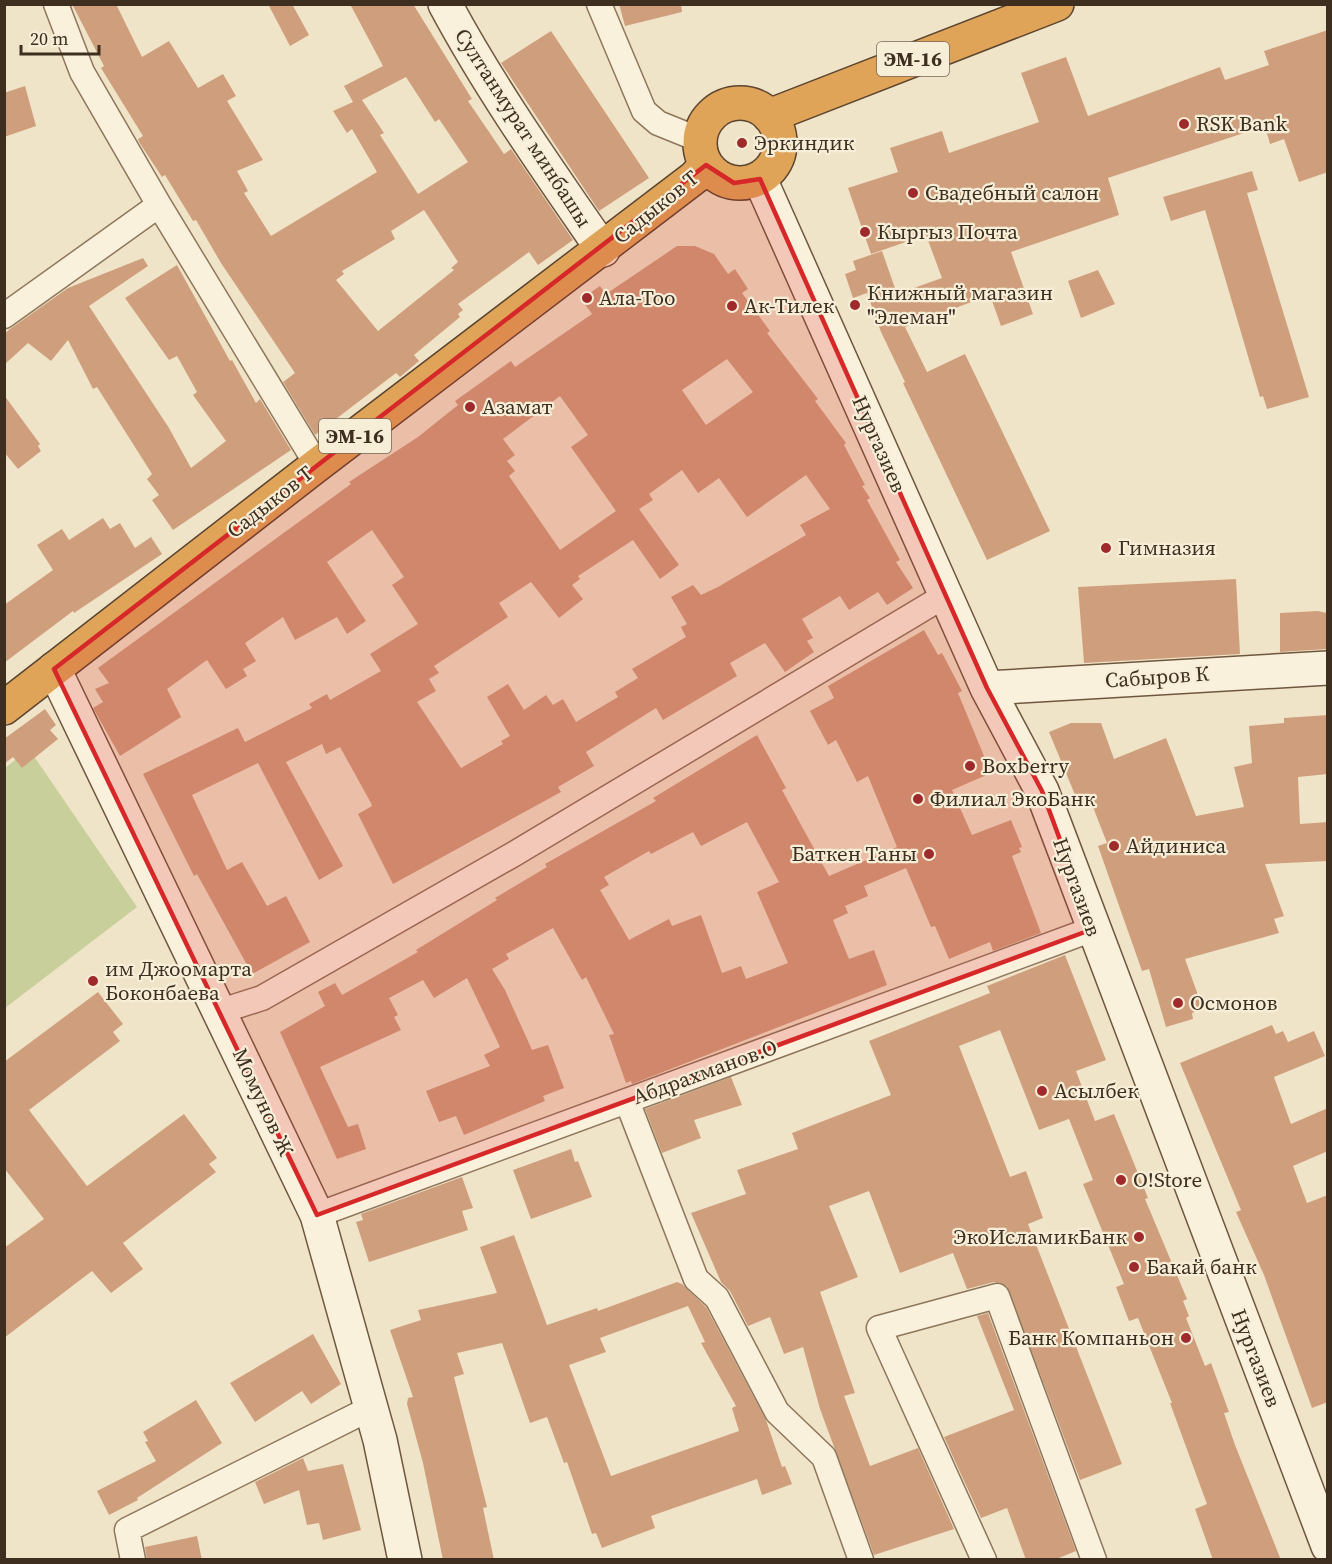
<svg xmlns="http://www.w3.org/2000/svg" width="1332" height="1564" font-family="'Source Serif 4',serif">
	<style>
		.green { fill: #c9cf9b }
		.building { fill: #cf9f7d; fill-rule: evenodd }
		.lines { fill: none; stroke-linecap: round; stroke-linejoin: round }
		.street-casing { stroke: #8d765c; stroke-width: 27 }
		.secondary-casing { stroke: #6f573f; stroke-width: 36 }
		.highway-casing { stroke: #5b4430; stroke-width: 36 }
		.street { stroke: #faf1dc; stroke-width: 24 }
		.secondary { stroke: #faf1dc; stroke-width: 33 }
		.highway { stroke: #e0a458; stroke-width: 33 }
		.marked { fill: #d62828; fill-opacity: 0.2; stroke: #d62828; stroke-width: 4.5; stroke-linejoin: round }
		.poi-dot { fill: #9e2a2b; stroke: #f7eed8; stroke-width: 2 }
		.labels { text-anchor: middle; stroke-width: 4.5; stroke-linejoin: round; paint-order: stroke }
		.shield { fill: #f7eed8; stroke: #756857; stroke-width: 1.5 }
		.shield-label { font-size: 20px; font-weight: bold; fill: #3d2e20 }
		.poi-label { font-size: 21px; fill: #3d2e20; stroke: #f7eed8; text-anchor: start }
		.street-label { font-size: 21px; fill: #3d2e20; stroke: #f7eed8 }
	</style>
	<rect width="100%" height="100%" fill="#f0e4c8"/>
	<path class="green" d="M29 749 137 907 5 1008V768Z"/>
	<path class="building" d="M72 4H116L142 57 169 41 198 88 223 74 236 96 227 101 263 160 237 171 248 191 244 193 271 236 377 172 352 129 347 133 333 111 353 102 344 86 383 66 350 4H413L472 99 468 101 504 154 511 149 573 240 538 265 529 252 458 304 463 310 458 314 460 317 414 355 419 361 400 377 396 373 315 435 283 382 295 373 221 263 196 220 193 221 165 175 162 177 139 142 138 139 143 136 101 68 104 66ZM406 77 435 122 439 119 468 162 418 194 380 135 384 133 362 100ZM424 210 458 262 451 268 454 270 378 331 336 280 344 274 342 271 395 239 391 231Z
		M268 4H292L309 35 290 46Z
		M619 4H681L682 12 625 26Z
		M1328 30V172L1299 182 1284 139 1270 144 1265 126 1108 178 1119 215 1011 252 1033 314 1001 326 990 295 905 327 927 372 965 354 1050 531 987 560 903 383 905 382 881 332 867 293 853 298 845 274 856 270 853 261 882 251 897 294 942 278 926 235 871 254 848 188 898 172 890 148 942 131 949 153 1039 122 1021 73 1066 57 1088 116 1220 67 1225 80 1269 65 1264 51Z
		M551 31 649 178 599 211 501 63Z
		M25 86 36 126 4 137V93Z
		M1252 171 1258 190 1247 193 1309 397 1267 409 1263 396 1260 397 1205 210 1171 221 1163 197Z
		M677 246H695L714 254 728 274 735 269 748 289 742 293 770 331 767 333 818 399 815 401 846 443 844 445 865 485 862 486 870 498 867 500 900 560 896 562 913 588 887 605 878 592 849 610 840 596 802 619 813 638 807 641 814 652 785 672 765 643 730 663 737 676 663 720 656 708 586 752 594 766 558 787 561 792 393 884 358 814 372 806 371 803 340 747 326 754 322 744 286 762 343 866 319 880 258 763 192 795 227 870 242 862 267 906 286 896 310 942 252 974 197 874 194 876 143 774 238 728 245 742 312 708 309 704 327 694 330 700 381 671 370 654 418 624 392 585 404 577 372 530 327 562 366 621 347 634 337 617 295 640 283 617 245 643 256 661 243 669 247 676 226 689 207 660 167 689 181 717 120 756 93 708 103 702 95 689 109 683 98 668 351 484 349 482 418 437 458 405 455 401 511 361 515 367 592 314 581 299 600 286 606 294ZM727 359 753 392 706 425 682 390ZM560 396 588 435 571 447 616 511 560 550 509 476 515 471 507 461 515 455 503 439ZM682 470 698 493 719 478 747 517 806 475 830 509 800 525 806 535 718 587 701 595 693 585 671 597 687 624 681 627 686 637 632 669 638 678 615 692 618 697 576 722 563 699 553 705 546 695 524 710 508 684 487 697 510 736 501 741 503 744 461 768 417 702 436 691 429 679 439 673 434 666 508 617 499 603 531 582 559 618 583 599 572 585 580 579 578 576 633 540 660 579 679 565 639 509 653 500 649 494Z
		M143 258 148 266 89 306 169 428 191 468 226 441 193 395 197 392 177 356 169 360 125 298 177 265 230 361 232 360 256 403 260 399 291 450 173 530 152 500 159 495 147 479 152 474 97 387 93 389 68 340 51 361 28 343 4 365V334L10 329 68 288Z
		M1098 270 1115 304 1081 318 1068 281Z
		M4 395 40 444 38 446 41 451 18 469 4 452Z
		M103 518 110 529 120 523 135 548 151 537 162 554 74 613 73 611 4 663V605L53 570 37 545 62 529 69 540Z
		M1236 579 1240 654 1084 663 1078 587Z
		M1318 611 1327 613V649L1280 652V613Z
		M924 630 938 655 942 653 962 691 958 693 991 773 952 790 972 835 1011 820 1022 847 1019 848 1021 852 1012 856 1041 933 993 951 990 942 949 959 935 926 931 927 906 868 864 886 868 896 845 906 848 913 833 920 849 959 874 950 887 985 632 1084 631 1081 626 1083 609 1035 614 1034 586 977 582 980 553 928 506 954 509 959 492 969 505 990 532 1050 548 1045 564 1088 543 1096 545 1101 464 1135 456 1116 439 1122 426 1091 490 1066 484 1055 500 1047 467 978 434 998 423 980 389 998 398 1015 394 1017 401 1030 320 1067 348 1127 358 1124 366 1149 337 1159 280 1032 325 1006 318 992 335 983 342 995 418 952 416 950 497 900 495 898 547 867 545 864 656 801 653 798 757 735 786 788 782 790 829 876 897 847 868 776 857 782 836 740 828 745 810 711 834 698 828 686ZM747 822 779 882 757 892 788 963 746 979 741 966 722 973 701 915 672 926 669 919 629 940 600 890 609 885 604 877 649 851 651 854 693 832 701 846Z
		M45 709 56 725 50 730 58 739 22 768 13 757 4 764V739Z
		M1328 715V774L1298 777 1300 824 1328 822V861L1265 864 1284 916 1274 919 1279 933 1185 959 1203 1009 1192 1013 1193 1019 1166 1027 1149 969 1142 971 1098 846 1107 843 1089 797 1078 802 1049 732 1071 723H1101L1114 759 1166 738 1196 816 1244 807 1234 767 1252 763 1249 726 1284 723V718Z
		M1065 955 1106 1060 1076 1071 1095 1121 1114 1114 1148 1198 1145 1199 1187 1299 1183 1301 1189 1316 1186 1318 1205 1366 1211 1363 1229 1412 1224 1413 1235 1445 1281 1560H1213L1195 1509 1207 1504 1204 1496 1170 1403H1172L1138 1318 1129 1321 1116 1287 1124 1284 1083 1184 1093 1180 1069 1119 1039 1130 1000 1030 959 1046 1010 1177 1026 1171 1043 1218 1028 1224 1122 1464 1080 1480 1007 1286 994 1282 967 1289 953 1253 900 1273 869 1191 829 1206 858 1277 820 1292 855 1393 844 1396 870 1466 918 1448 954 1529 874 1555 820 1409 803 1347 784 1354 770 1317 748 1326 730 1291 721 1282 691 1213 746 1194 737 1170 798 1149 792 1133 891 1095 869 1041 990 993 987 986Z
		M98 992 123 1024 113 1032 120 1041 29 1110 87 1186 184 1114 217 1158 209 1164 216 1172 123 1243 143 1269 111 1293 92 1271 4 1338V1248L44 1219 4 1168V1062Z
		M1272 1025 1276 1034 1283 1031 1288 1042 1314 1031 1325 1056 1274 1077 1291 1124 1328 1108V1151L1293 1166 1307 1203 1328 1195V1402L1312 1408 1264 1275 1236 1212 1241 1210 1180 1063Z
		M731 1077 742 1105 694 1120 701 1138 662 1153 645 1109Z
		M571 1149 575 1162 578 1161 592 1197 531 1219 513 1170Z
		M462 1177 473 1208 462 1211 468 1230 369 1262 356 1222 363 1220 361 1214Z
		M514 1235 547 1325 597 1308 598 1311 677 1282 682 1284 706 1307 766 1420 782 1467 785 1466 792 1484 762 1495 757 1479 651 1516 655 1528 602 1548 596 1533 592 1534 567 1462 564 1463 547 1417 530 1423 502 1343 457 1353 464 1374 454 1377 487 1507 483 1508 494 1560H443L423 1463 407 1404 408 1398 413 1397 390 1330 421 1320 418 1310 497 1293 480 1247ZM688 1306 705 1342 701 1343 736 1406 732 1408 739 1431 611 1476 569 1365 606 1352 600 1338Z
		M988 1313 1076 1551 1054 1560H1026L1007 1508 981 1518 944 1437 1014 1410 977 1316Z
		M313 1334 341 1384 311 1404 302 1391 255 1422 230 1383Z
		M196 1400 222 1443 137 1498 138 1500 109 1515 97 1491 156 1461 145 1442 148 1441 143 1432Z
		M303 1458 308 1471 343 1464 361 1530 323 1540 319 1523 307 1525 299 1490 264 1504 255 1482Z
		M197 1536 202 1560H147L145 1547Z"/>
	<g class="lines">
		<g class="street-casing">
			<path id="street" d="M56 4 82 72 159 205 317 465
				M599 4 644 111 658 123 700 140
				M4 316 159 205
				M221 1011 262 998 514 854 946 595
				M627 1101 696 1279 717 1298 777 1412 824 1457 861 1560
				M317 1215 1093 929
				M133 1560 127 1530 371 1408
				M984 1560 879 1328 997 1296 1094 1560"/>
		</g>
		<g class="secondary-casing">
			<path id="secondary" d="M445 4C491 90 548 170 603 250
				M760 179 987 688 1042 791 1328 1546
				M54 669 317 1215 380 1440 405 1560
				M987 688 1328 668"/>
		</g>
		<g class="highway-casing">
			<path id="highway" d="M700 143a40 40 0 1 1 80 0a40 40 0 1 1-80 0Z
				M769 116 1057 4
				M4 708 317 465 695 177 706 165"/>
		</g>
		<use href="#street" class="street"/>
		<use href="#secondary" class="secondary"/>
		<use href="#highway" class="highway"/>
	</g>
	<path class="marked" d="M706 165 734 183 760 179 987 688 1042 791 1093 929 317 1215 54 669Z"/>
	<g class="poi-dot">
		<circle cx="1184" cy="124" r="6"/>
		<circle cx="742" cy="143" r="6"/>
		<circle cx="913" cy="193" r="6"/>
		<circle cx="865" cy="232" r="6"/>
		<circle cx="587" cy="298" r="6"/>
		<circle cx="855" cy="305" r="6"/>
		<circle cx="732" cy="306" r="6"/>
		<circle cx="470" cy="407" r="6"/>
		<circle cx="1106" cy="548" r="6"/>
		<circle cx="970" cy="766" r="6"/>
		<circle cx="918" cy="799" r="6"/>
		<circle cx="1114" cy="846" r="6"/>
		<circle cx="929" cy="854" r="6"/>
		<circle cx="93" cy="981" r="6"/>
		<circle cx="1178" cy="1003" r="6"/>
		<circle cx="1042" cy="1091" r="6"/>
		<circle cx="1121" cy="1180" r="6"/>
		<circle cx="1139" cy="1237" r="6"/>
		<circle cx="1134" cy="1267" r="6"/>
		<circle cx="1186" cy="1338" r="6"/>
	</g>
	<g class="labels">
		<g class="shield">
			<rect x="877" y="42" width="72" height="34" rx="4.5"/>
			<rect x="319" y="419" width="72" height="34" rx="4.5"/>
		</g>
		<g class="shield-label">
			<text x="913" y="66">ЭМ-16</text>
			<text x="355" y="443">ЭМ-16</text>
		</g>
		<g class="poi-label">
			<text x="1196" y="131">RSK Bank</text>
			<text x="754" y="150">Эркиндик</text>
			<text x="925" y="200">Cвадебный салон</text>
			<text x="877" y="239">Кыргыз Почта</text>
			<text x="867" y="300">Книжный магазин<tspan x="867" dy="24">"Элеман"</tspan></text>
			<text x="599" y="305">Ала-Тоо</text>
			<text x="744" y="313">Ак-Тилек</text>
			<text x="482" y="414">Азамат</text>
			<text x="1118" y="555">Гимназия</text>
			<text x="982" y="773">Boxberry</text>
			<text x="930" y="806">Филиал ЭкоБанк</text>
			<text x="1126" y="853">Айдиниса</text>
			<text x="917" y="861" text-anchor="end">Баткен Таны</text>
			<text x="105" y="976">им Джоомарта<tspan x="105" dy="24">Боконбаева</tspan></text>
			<text x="1190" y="1010">Осмонов</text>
			<text x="1054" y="1098">Асылбек</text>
			<text x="1133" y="1187">O!Store</text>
			<text x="1127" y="1244" text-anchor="end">ЭкоИсламикБанк</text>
			<text x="1146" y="1274">Бакай банк</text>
			<text x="1174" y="1345" text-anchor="end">Банк Компаньон</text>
		</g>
		<g class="street-label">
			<text transform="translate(523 128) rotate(57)" y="7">Султанмурат минбашы</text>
			<text transform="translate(656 207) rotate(-39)" y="7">Садыков Т</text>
			<text transform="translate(879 444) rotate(66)" y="7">Нургазиев</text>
			<text transform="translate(270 502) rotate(-38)" y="7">Садыков Т</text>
			<text transform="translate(1157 677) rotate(-4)" y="7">Сабыров К</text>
			<text transform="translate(1077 887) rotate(70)" y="7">Нургазиев</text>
			<text transform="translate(705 1072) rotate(-20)" y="7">Абдрахманов.О</text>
			<text transform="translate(263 1102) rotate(65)" y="7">Момунов Ж</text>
			<text transform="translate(1256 1358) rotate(69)" y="7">Нургазиев</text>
		</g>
	</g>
	<rect width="1332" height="1564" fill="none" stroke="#3d2e20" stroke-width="12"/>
	<path d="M21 45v9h78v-9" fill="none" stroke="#3d2e20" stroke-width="3"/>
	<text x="30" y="45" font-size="18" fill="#3d2e20" stroke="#f7eed8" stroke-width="4.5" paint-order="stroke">20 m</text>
</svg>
